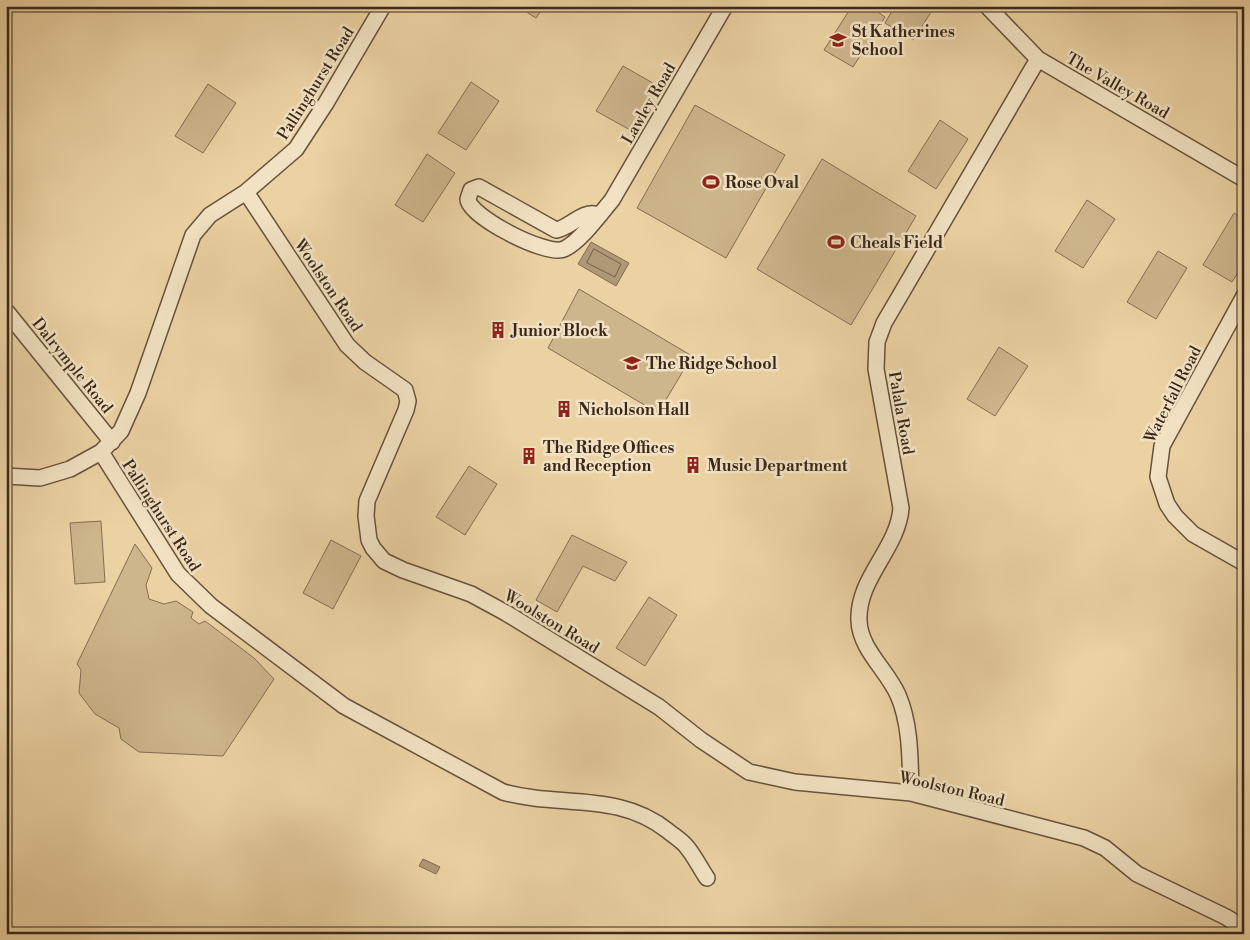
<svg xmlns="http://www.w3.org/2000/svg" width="1250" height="940" font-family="'Libre Bodoni',serif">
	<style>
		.green { fill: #cdb58c; stroke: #846e54 }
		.water { fill: #af9875; stroke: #816b51 }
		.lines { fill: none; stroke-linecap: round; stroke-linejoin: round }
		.shore { stroke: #756048; stroke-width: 1 }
		.minor-casing { stroke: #67523d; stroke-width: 18 }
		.minor { stroke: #f2e2c3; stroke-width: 15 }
		.labels { text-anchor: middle; stroke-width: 5; stroke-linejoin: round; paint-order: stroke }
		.poi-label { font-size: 16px; font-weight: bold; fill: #3b281b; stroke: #f2e2c3; text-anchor: start }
		.street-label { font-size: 16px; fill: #3b281b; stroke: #f2e2c3 }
	</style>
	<rect width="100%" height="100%" fill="#ebd2a3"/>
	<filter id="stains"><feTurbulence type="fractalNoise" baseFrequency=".004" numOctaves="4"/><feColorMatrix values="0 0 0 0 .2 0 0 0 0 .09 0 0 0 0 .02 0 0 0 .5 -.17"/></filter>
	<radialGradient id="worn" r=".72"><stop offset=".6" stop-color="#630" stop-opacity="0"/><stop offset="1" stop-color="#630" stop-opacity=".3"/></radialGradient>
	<path class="green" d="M517 6H544L536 18Z
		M852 6H869L885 17 853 67 824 50Z
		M895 6H935L913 40 885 23Z
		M623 66 658 86 632 131 596 111Z
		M471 82 499 101 466 150 438 133Z
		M208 84 236 103 203 153 175 136Z
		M695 105 785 155 726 258 637 208Z
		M940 120 968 139 936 189 908 171Z
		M427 154 455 173 423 222 395 205Z
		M822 159 916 216 851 325 757 269Z
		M1087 200 1115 219 1083 268 1055 251Z
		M1234 213 1244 219V263L1232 282 1203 265Z
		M1158 251 1187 268 1156 319 1127 302Z
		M579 289 692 356 658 413 548 348Z
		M999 347 1028 366 995 416 967 399Z
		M469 466 497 484 465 535 436 517Z
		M101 521 105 582 75 584 70 523Z
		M572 535 627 562 615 581 583 566 557 612 536 600Z
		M331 540 361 556 333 609 303 593Z
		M135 544 152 568 146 585 149 599 164 604 176 601 193 612 191 618 199 624 205 621 254 658 274 679 223 756 139 752 121 739 119 728 95 714 79 693 81 670 77 664Z
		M649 597 677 615 645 666 616 648Z"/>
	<path class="water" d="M591 242 629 263 616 286 578 264Z
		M423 859 440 867 436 874 419 866Z"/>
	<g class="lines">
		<path class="shore" d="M594 249 621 264 615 277 587 263Z"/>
		<g class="minor-casing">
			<path id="minor" d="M987 6 1038 59 1244 179
				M246 192 347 345 365 362 405 390 408 401 406 410 367 501 366 516 369 540 373 548 384 561 403 570 471 594 506 613 659 707 701 740 749 772 795 782 911 793 1084 838 1105 848 1137 874 1226 917 1244 928
				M598 215C583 209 570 228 556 230L479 187 471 190 468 199C468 216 547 257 564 249 580 242 601 213 612 200L725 6
				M1244 296 1162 446 1158 477 1167 504 1175 516 1193 534 1244 563
				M6 311 112 442
				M101 452 178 574 211 606 344 706 503 792C560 808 618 791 668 831 674 836 681 840 686 846 694 855 700 868 707 878
				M6 476 40 478 70 469 101 452 121 431 138 393 193 235 210 215 246 192 296 149 326 103 383 6
				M911 793C910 761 911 725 898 695 887 670 860 649 859 621 857 578 898 549 901 508L876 369 877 342 884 323 1038 59"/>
		</g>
		<use href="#minor" class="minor"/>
	</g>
	<defs>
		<g id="school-bare" transform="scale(1.35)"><path d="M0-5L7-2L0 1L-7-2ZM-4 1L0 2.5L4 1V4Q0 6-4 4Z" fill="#8f2418" stroke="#f2e2c3" stroke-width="2.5" paint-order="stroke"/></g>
		<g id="stadium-bare" transform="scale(1.35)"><path d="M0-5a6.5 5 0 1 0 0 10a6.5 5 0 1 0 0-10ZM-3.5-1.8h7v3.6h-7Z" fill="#8f2418" stroke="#f2e2c3" stroke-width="2.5" paint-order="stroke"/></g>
		<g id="building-bare" transform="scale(1.35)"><path d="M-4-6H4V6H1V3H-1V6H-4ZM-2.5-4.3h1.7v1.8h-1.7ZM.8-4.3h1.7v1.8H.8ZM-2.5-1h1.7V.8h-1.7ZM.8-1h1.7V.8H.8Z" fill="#8f2418" stroke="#f2e2c3" stroke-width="2.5" paint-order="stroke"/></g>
	</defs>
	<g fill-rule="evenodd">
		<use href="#school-bare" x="838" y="40"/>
		<use href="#stadium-bare" x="711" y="182"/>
		<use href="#stadium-bare" x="836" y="242"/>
		<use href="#building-bare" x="498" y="330"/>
		<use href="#school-bare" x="632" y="363"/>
		<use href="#building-bare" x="564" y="409"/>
		<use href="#building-bare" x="529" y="456"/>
		<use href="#building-bare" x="693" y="465"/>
	</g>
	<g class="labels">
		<g class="poi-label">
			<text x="852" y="37">St Katherines<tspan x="852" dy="18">School</tspan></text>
			<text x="725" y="188">Rose Oval</text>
			<text x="850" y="248">Cheals Field</text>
			<text x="512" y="336">Junior Block</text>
			<text x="646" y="369">The Ridge School</text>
			<text x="578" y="415">Nicholson Hall</text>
			<text x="543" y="453">The Ridge Offices<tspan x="543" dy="18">and Reception</tspan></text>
			<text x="707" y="471">Music Department</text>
		</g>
		<g class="street-label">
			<text transform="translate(315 83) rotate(-58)" y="6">Pallinghurst Road</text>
			<text transform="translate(1118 85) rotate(30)" y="6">The Valley Road</text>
			<text transform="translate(648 103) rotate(-60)" y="6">Lawley Road</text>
			<text transform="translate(329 285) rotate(56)" y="6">Woolston Road</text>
			<text transform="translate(73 365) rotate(51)" y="6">Dalrymple Road</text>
			<text transform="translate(1172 394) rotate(-63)" y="6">Waterfall Road</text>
			<text transform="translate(902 413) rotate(80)" y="6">Palala Road</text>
			<text transform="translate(162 515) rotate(57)" y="6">Pallinghurst Road</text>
			<text transform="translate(552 621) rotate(31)" y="6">Woolston Road</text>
			<text transform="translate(952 788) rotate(13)" y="6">Woolston Road</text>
		</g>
	</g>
	<rect width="1250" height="940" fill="none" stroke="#ebd2a3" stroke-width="25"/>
	<rect x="8" y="8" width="1235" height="925" fill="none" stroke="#3b281b" stroke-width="2.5"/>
	<rect x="12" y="12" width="1225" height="915" fill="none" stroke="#3b281b"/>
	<rect width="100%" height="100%" filter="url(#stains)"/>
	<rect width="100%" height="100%" fill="url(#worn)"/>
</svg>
